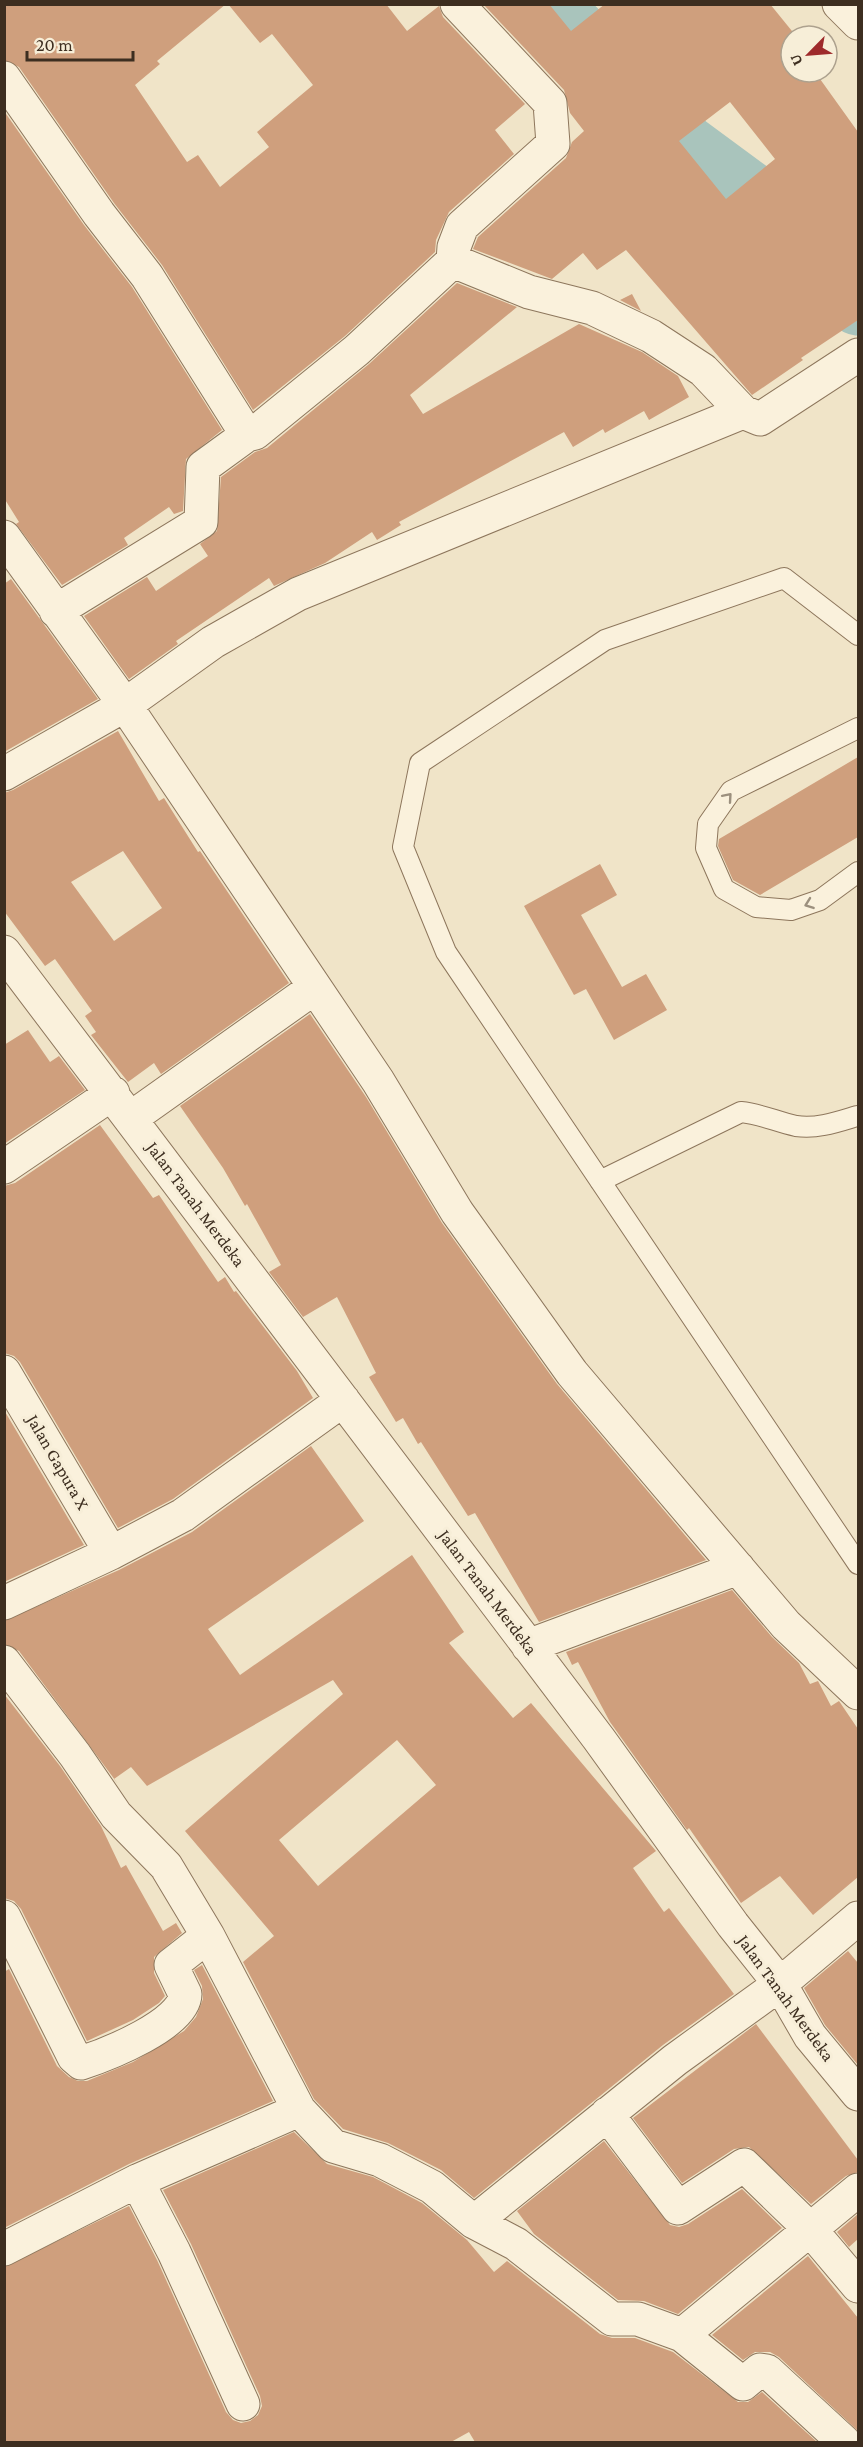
<svg xmlns="http://www.w3.org/2000/svg" width="863" height="2447" font-family="'Crimson Pro',serif">
	<style>
		.lines { fill: none; stroke-linecap: round; stroke-linejoin: round }
		.river { stroke: #a9c4bc; stroke-width: 63 }
		.building { fill: #cf9f7d; fill-rule: evenodd }
		.service-casing { stroke: #8d765c; stroke-width: 22 }
		.minor-casing { stroke: #8d765c; stroke-width: 35 }
		.tertiary-casing { stroke: #8d765c; stroke-width: 35 }
		.service { stroke: #faf1dc; stroke-width: 20 }
		.minor { stroke: #faf1dc; stroke-width: 33 }
		.tertiary { stroke: #faf1dc; stroke-width: 33 }
		.oneway { stroke: #9c907e }
		.labels { text-anchor: middle; stroke-width: 6; stroke-linejoin: round; paint-order: stroke }
		.street-label { font-size: 18px; fill: #3d2e20; stroke: #f7eed8 }
	</style>
	<rect width="100%" height="100%" fill="#f0e4c8"/>
	<g class="lines">
		<path class="river" d="M550 4 686 146 788 221 858 304"/>
	</g>
	<path class="building" d="M4 4H226L157 61 160 64 135 85 187 162 198 155 220 187 269 147 257 132 313 85 272 34 260 43 228 4H386L407 31 439 6 443 17 525 104 495 130 514 154 449 212 436 240 435 252 345 336 253 410 162 265 114 203 19 67 4 60Z
		M483 4H549L571 31 605 4H770L796 36H787L791 41V72H815L858 132V320L801 358 803 360 752 395 626 250 597 270 583 253 552 279 473 249 478 237 566 158 572 142 584 131 570 113 564 90ZM730 102 775 159 726 199 679 141Z
		M4 111 84 225 132 287 222 430 186 459 183 511 174 514 169 507 124 538 128 545 62 585 16 524 19 522 4 498Z
		M457 283 517 307 410 395 423 414 579 324 642 352 678 376 689 397 649 420 644 411 605 433 603 429 573 447 564 432 399 522 401 525 377 540 372 532 325 563 274 586 269 578 176 641 178 644 129 679 84 616 147 577 156 591 208 556 200 544 217 531 221 477 255 452 267 448 369 364Z
		M632 294 641 311 620 300Z
		M11 579 98 699 4 752V584Z
		M118 731 159 801 164 798 198 852 200 851 289 983 161 1074 154 1063 128 1082 91 1035 96 1032 85 1016 92 1011 55 959 45 966 4 911V793L13 790ZM123 851 162 908 114 941 71 882Z
		M858 757V837L760 895 733 880 718 846 719 839Z
		M600 864 617 895 581 915 622 987 646 974 667 1010 614 1040 586 989 574 995 524 906Z
		M310 1014 366 1097 442 1223 557 1384 706 1560 539 1622 475 1513 468 1516 421 1442 418 1444 403 1418 396 1422 369 1377 376 1373 337 1297 303 1317 269 1272 281 1265 247 1204 245 1206 223 1168 180 1106Z
		M28 1030 50 1062 59 1056 85 1090 4 1144V1045Z
		M100 1125 153 1198 159 1195 218 1282 225 1277 234 1292 236 1291 297 1371 313 1398 173 1499 118 1528 20 1362 14 1356 4 1353V1186L15 1183Z
		M4 1410 84 1545 4 1582Z
		M311 1446 364 1521 208 1629 240 1675 412 1555 464 1632 449 1643 513 1718 531 1703 656 1851 633 1868 664 1912 669 1908 734 1994 663 2045 474 2198 441 2170 388 2143 343 2129 314 2099 243 1962 274 1936 185 1831 343 1694 333 1680 147 1786 131 1767 114 1779 118 1784 19 1651 4 1644V1621L119 1570 192 1532ZM397 1740 436 1785 318 1886 279 1840Z
		M732 1590 772 1637 799 1663 810 1684 818 1681 831 1706 839 1701 858 1729V1877L813 1915 780 1876 741 1903 689 1828 687 1830 610 1722 578 1662 572 1665 566 1652Z
		M4 1694 60 1766 101 1826 121 1868 126 1865 163 1931 176 1923 182 1933 154 1957V1973L165 1996 159 2003 133 2020 87 2041 21 1909 14 1901 4 1898Z
		M848 1951 858 1963V2065L825 2025 804 1988Z
		M202 1965 273 2101 129 2164 4 2228V1972L9 1969 57 2066 69 2077 78 2081H87L133 2062 184 2031 196 2017 203 1999 202 1986 194 1970Z
		M756 2024 858 2160V2172L846 2176 811 2204 749 2147 734 2149 682 2183 633 2118Z
		M294 2132 327 2164 373 2177 422 2203 467 2240 494 2272 507 2261 600 2334 612 2338H635L673 2352 738 2402H748L762 2392 817 2442H475L469 2432 451 2442H4V2267L129 2206 157 2260 226 2412 233 2420 241 2423 250 2421 258 2415 262 2406 260 2396 191 2244 163 2190Z
		M604 2141 670 2225 679 2227 688 2224 742 2189 782 2228 678 2314 644 2301 618 2300 534 2234 517 2211Z
		M858 2214V2239L849 2247 837 2232Z
		M808 2256 858 2318V2431L779 2357 770 2352H755L743 2360 712 2335Z"/>
	<g class="lines">
		<g class="service-casing">
			<path id="service" d="M858 635 784 578 605 640 420 763 403 847 446 952 858 1564
				M858 728 731 791 708 824 706 848 724 889 756 907 791 910 820 900 858 872
				M600 1181 741 1112C761 1114 777 1122 796 1126 818 1129 837 1122 857 1116"/>
		</g>
		<g class="minor-casing">
			<path id="minor" d="M4 78 99 214 147 276 247 435
				M453 261 529 292 592 308 651 336 703 370 743 412
				M4 537 125 705 378 1081 457 1212 572 1373 786 1625 858 1693
				M56 611 201 522 203 467 247 435 255 433 357 350 453 261 454 247 462 226 553 144 550 103 457 4
				M4 774 125 705 213 642 298 594 743 412 760 419 858 355
				M4 952 599 1739 733 1925 780 1984 810 2036 858 2094
				M131 1118 314 988
				M4 1167 113 1093
				M4 1372 111 1553
				M4 1603 111 1553 183 1515 343 1400
				M528 1646 738 1568
				M4 1662 75 1755 116 1815 166 1866 208 1936 299 2110 333 2146 380 2160 432 2187 474 2222 516 2244 612 2319H638L682 2335 743 2384 760 2370 767 2371 844 2442
				M4 1917 74 2057 81 2063C106 2055 185 2024 185 1994L171 1965 208 1936
				M607 2114 678 2208 744 2165 809 2228 858 2286
				M137 2181 174 2252 243 2404
				M474 2222 675 2060 780 1984 858 1918
				M4 2249 137 2181 299 2110
				M682 2335 858 2190"/>
		</g>
		<g class="tertiary-casing">
			<path id="tertiary" d="M839 4 858 23"/>
		</g>
		<use href="#service" class="service"/>
		<use href="#minor" class="minor"/>
		<use href="#tertiary" class="tertiary"/>
	</g>
	<defs><path id="oneway-chevron" d="M-2-3.5L2.5 0L-2 3.5" fill="none" stroke-width="1.6" stroke-linecap="round" stroke-linejoin="round" transform="scale(1.5)"/></defs>
	<g class="oneway">
		<use href="#oneway-chevron" transform="translate(728 797) rotate(-49)"/>
		<use href="#oneway-chevron" transform="translate(809 904) rotate(160)"/>
	</g>
	<g class="labels">
		<g class="street-label">
			<text transform="translate(196 1204) rotate(53)" y="6">Jalan Tanah Merdeka</text>
			<text transform="translate(58 1462) rotate(60)" y="6">Jalan Gapura X</text>
			<text transform="translate(488 1592) rotate(53)" y="6">Jalan Tanah Merdeka</text>
			<text transform="translate(786 1998) rotate(54)" y="6">Jalan Tanah Merdeka</text>
		</g>
	</g>
	<rect width="863" height="2447" fill="none" stroke="#3d2e20" stroke-width="12"/>
	<g transform="translate(809 54) rotate(245)"><circle r="28" fill="#f7eed8" stroke="#ada18e" stroke-width="1.5"/>
	<path d="M0-4.5L10 22L0 15L-10 22Z" fill="#9e2a2b"/>
	<text y="-9" font-size="16" font-weight="bold" text-anchor="middle" fill="#3d2e20">U</text>
	</g>
	<path d="M27 51v9h106v-9" fill="none" stroke="#3d2e20" stroke-width="3"/>
	<text x="36" y="51" font-size="18" fill="#3d2e20" stroke="#f7eed8" stroke-width="4.5" paint-order="stroke">20 m</text>
</svg>
